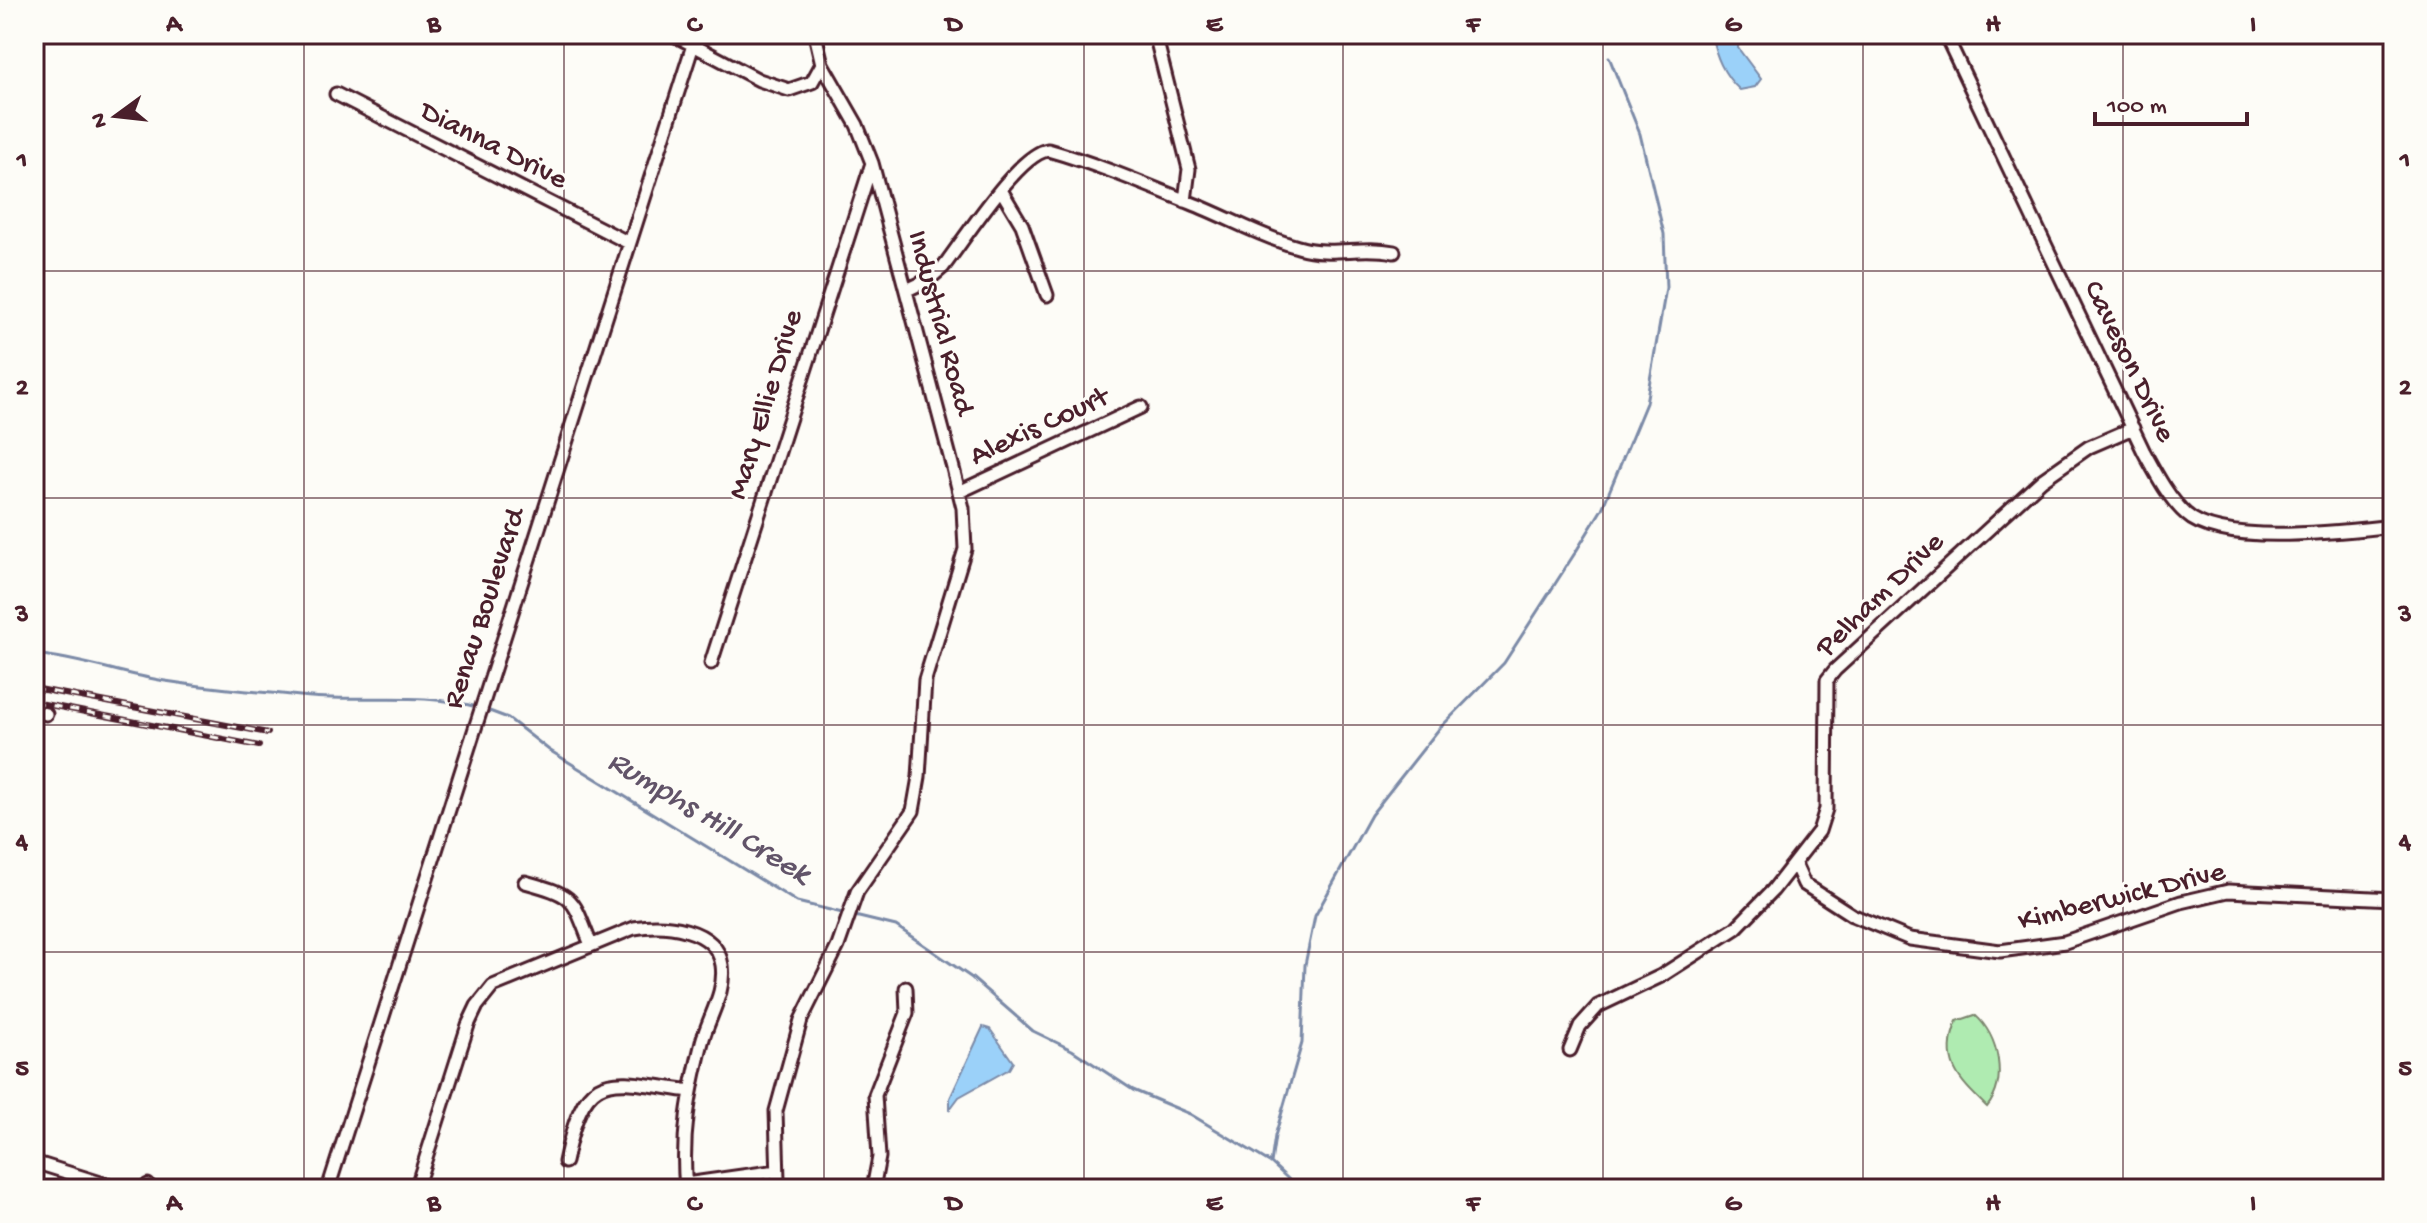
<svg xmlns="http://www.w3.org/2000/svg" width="2427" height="1223" font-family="'Gochi Hand',sans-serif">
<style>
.green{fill:#afebb1;stroke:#7c856e;stroke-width:2}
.water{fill:#9bd1f9;stroke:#7b8aa7;stroke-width:2}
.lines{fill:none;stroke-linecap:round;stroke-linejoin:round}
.stream{stroke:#7b8aa7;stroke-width:3}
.street-casing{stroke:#4a1f2b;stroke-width:17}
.street{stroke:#fdfcf7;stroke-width:11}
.rail-casing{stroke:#4a1f2b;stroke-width:6}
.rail{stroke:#fdfcf7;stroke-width:3;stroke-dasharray:9;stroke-linecap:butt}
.grid{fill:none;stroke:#4a1f2b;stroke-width:2;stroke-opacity:0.55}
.labels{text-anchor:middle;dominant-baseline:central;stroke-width:6;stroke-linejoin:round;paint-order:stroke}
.street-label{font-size:30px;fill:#4a1f2b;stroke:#fdfcf7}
.water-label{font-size:32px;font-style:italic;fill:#625469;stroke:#fdfcf7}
.neatline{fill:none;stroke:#4a1f2b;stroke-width:3}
.grid-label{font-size:26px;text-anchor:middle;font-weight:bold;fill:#4a1f2b}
</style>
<rect width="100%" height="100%" fill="#fdfcf7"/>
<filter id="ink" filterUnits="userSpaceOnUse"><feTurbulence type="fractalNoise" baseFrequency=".0125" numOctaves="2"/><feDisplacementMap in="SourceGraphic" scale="16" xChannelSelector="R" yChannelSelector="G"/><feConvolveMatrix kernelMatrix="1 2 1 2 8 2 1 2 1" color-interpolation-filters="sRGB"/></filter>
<g filter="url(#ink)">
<path class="green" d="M1975,1015C1999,1036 2008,1081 1987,1107C1958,1079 1940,1062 1957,1021Z"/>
<path class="water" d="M1711,34H1739L1738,48L1761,79L1755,87L1740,90C1723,75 1716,56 1711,34Z
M983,1027L990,1029L1013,1062L1009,1069L959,1097L950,1109V1098Z"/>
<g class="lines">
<path class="stream" d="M34,654C75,658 114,671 154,679C202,688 252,691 300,696C360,703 419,691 477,707
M484,709L508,718L549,750L797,902L896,926L972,978L1033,1031L1072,1050L1133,1090L1190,1114L1271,1163L1299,1189
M1271,1163L1275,1136L1302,1043L1305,965L1315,916L1371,815L1439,729L1504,663L1575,553L1602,509L1646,403L1666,288L1664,234L1640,134L1609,57"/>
<g class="street-casing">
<path id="street" d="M672,34L759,80L789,90L812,82L822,64L815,34
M1155,34L1189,169L1185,201
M1945,34L2144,452C2155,472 2169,499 2186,514C2221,547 2346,531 2393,526
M336,94L629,243
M1001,190L1022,225L1047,295
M907,290L928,280L943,267C964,240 1018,154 1048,150C1097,164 1144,184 1191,203C1227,217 1261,237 1298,247C1331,257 1361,245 1394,252
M959,492L1141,407
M711,663L872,163
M34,711L46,714
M1795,864L1804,884L1852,915L1910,939L2000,951L2065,942L2181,902L2228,891L2393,899
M525,882C576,896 572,897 591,945
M1570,1050L1580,1026L1598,1006L1661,976L1736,928L1773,890L1819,831L1826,809L1827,680L1835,670L2042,480L2089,447L2133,428
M34,1162L120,1189
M565,1162C585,1066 605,1079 690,1091
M686,1184L777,1171
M146,1189L148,1185
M328,1189L693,45
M416,1189L468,1025L477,1006L493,986L634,928C663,923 716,927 722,965C726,992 709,1016 702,1042C689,1095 681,1135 686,1189
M775,1189L778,1180L776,1111L801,1020L838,946L857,892L913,811L919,777L925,680L965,549L963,508L953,468L872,163L857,125L822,64
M873,1189L879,1157L875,1095L907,1013L906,988"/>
</g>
<use href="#street" class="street"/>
<g class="rail-casing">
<path id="rail" d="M34,688L268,733
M34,702L259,746"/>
</g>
<use href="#rail" class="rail"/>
</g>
</g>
<path class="grid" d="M304,34V1189M564,34V1189M824,34V1189M1084,34V1189M1343,34V1189M1603,34V1189M1863,34V1189M2123,34V1189M34,271H2393M34,498H2393M34,725H2393M34,952H2393"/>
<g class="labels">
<g class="street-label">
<text transform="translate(493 147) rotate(27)">Dianna Drive</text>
<text transform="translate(939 323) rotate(75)">Industrial Road</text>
<text transform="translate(2128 362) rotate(64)">Caveson Drive</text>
<text transform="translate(767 405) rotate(-73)">Mary Ellie Drive</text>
<text transform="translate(1040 428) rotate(-25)">Alexis Court</text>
<text transform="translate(1881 596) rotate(-44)">Pelham Drive</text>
<text transform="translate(486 609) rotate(-72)">Renau Boulevard</text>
<text transform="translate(2122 898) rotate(-14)">Kimberwick Drive</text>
</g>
<g class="water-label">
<text transform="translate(708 819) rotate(31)">Rumphs Hill Creek</text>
</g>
</g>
<rect width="2427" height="1223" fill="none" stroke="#fdfcf7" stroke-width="88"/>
<g transform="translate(116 116) rotate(255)" stroke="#fdfcf7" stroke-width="6" paint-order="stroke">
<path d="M0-6L14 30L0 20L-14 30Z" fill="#4a1f2b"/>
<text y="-12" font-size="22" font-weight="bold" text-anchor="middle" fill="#4a1f2b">N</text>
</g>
<path d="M2095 112v12h152v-12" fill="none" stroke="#4a1f2b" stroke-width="4"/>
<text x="2107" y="112" font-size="24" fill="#4a1f2b" stroke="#fdfcf7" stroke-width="6" paint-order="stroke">100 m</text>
<rect x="44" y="44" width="2339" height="1135" class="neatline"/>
<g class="grid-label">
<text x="174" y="31">A</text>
<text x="434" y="31">B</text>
<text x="694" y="31">C</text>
<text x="954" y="31">D</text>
<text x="1214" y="31">E</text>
<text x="1473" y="31">F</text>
<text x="1733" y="31">G</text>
<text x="1993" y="31">H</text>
<text x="2253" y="31">I</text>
<text x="22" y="167">1</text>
<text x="2405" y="167">1</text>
<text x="22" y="394">2</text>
<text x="2405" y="394">2</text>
<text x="22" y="621">3</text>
<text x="2405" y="621">3</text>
<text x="22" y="848">4</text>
<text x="2405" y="848">4</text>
<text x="22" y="1075">5</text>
<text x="2405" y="1075">5</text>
<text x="174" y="1210">A</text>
<text x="434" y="1210">B</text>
<text x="694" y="1210">C</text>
<text x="954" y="1210">D</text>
<text x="1214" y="1210">E</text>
<text x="1473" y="1210">F</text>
<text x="1733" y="1210">G</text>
<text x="1993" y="1210">H</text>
<text x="2253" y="1210">I</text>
</g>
</svg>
